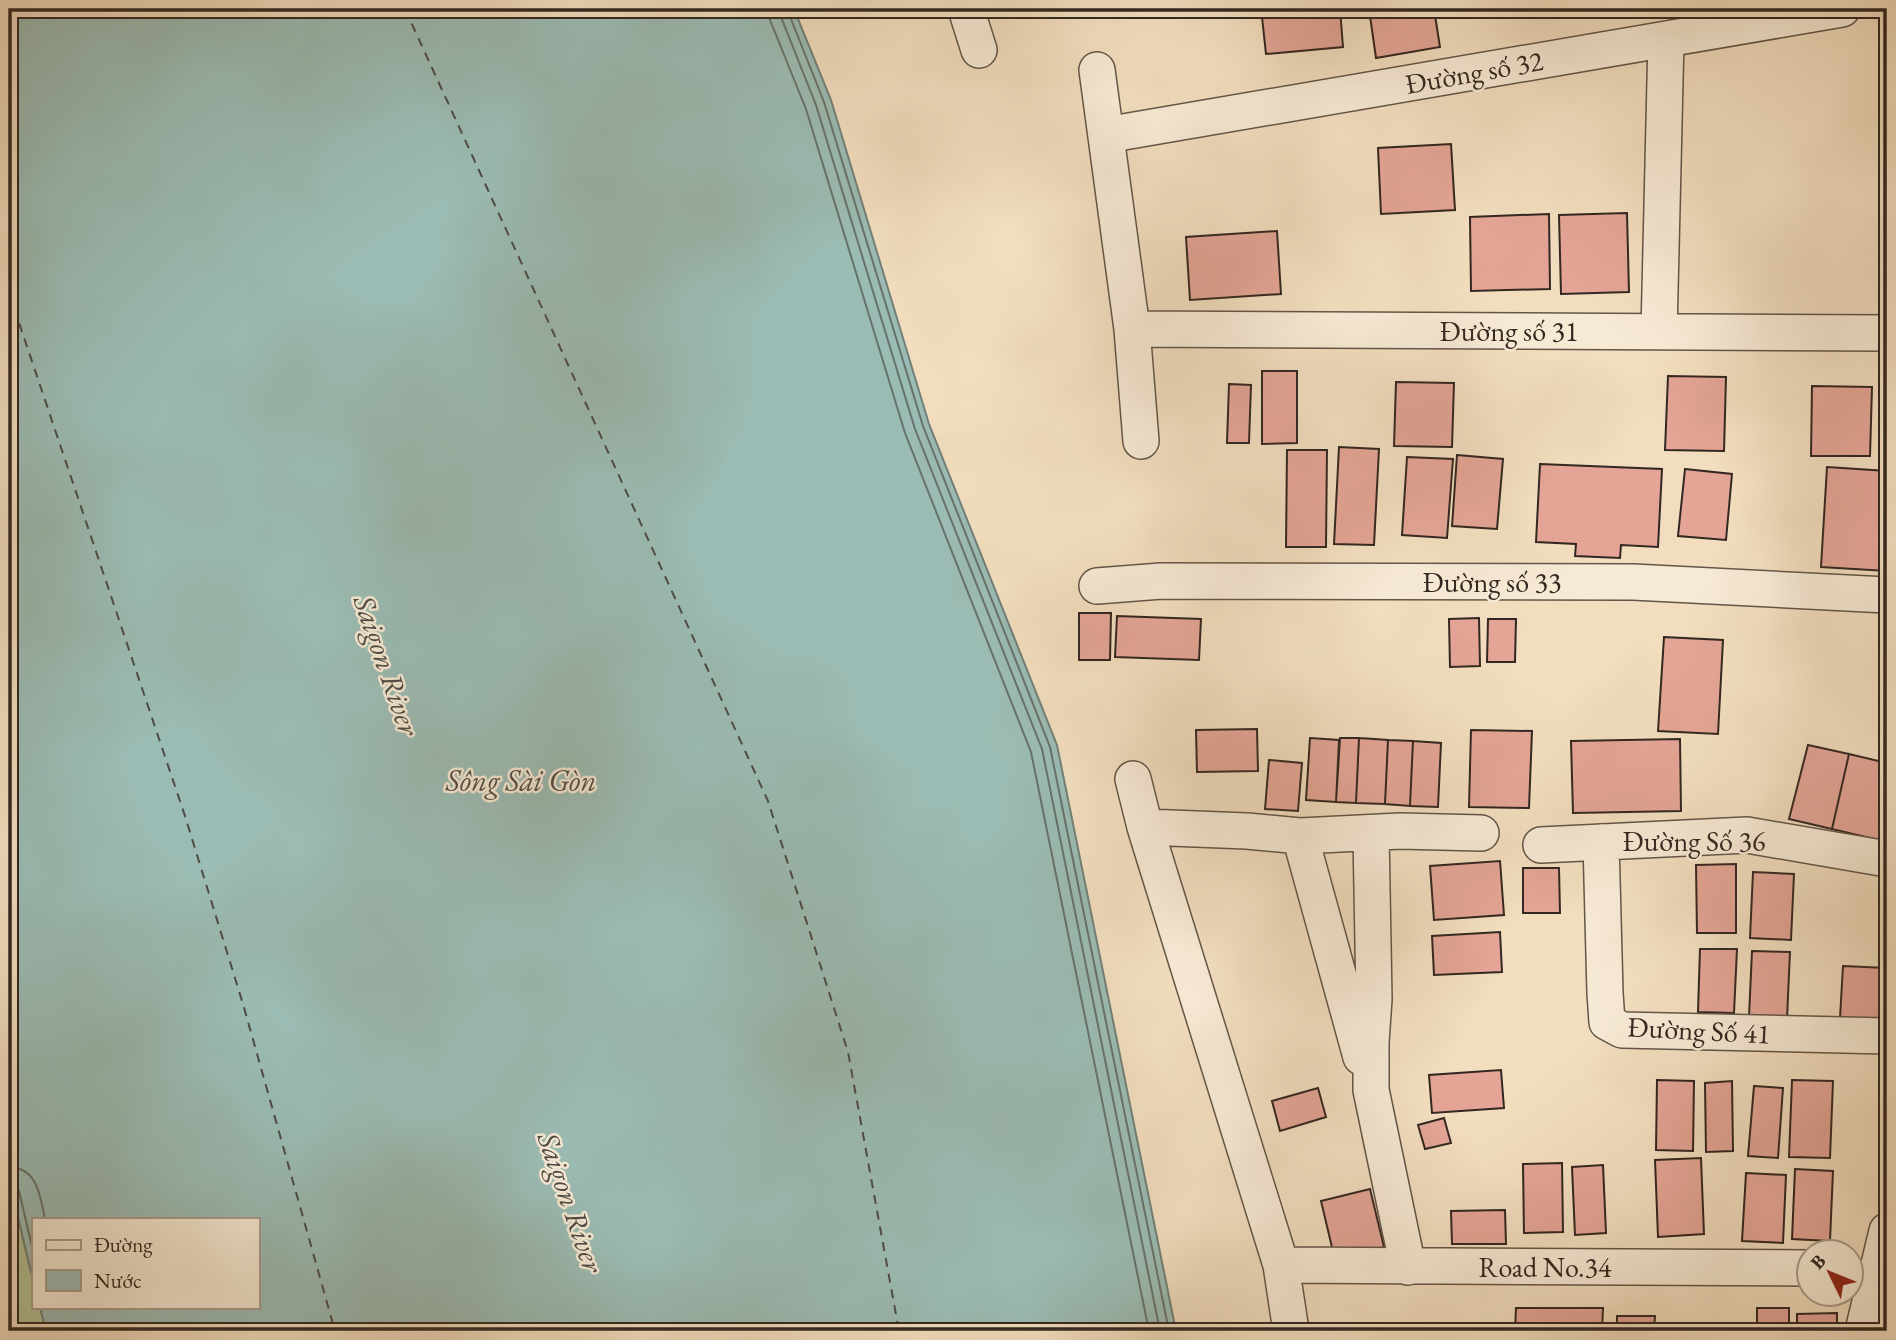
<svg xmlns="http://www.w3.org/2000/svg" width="1896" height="1340" font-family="'EB Garamond',serif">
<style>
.green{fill:#b4c297;stroke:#74745c;stroke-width:2}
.water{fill:#9bbcb4;stroke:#718079;stroke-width:2}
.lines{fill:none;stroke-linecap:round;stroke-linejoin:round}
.shore{stroke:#67726a;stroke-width:2}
.ferry{stroke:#4d4c46;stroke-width:2;stroke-dasharray:9 7;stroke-linecap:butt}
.building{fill:#e4a596;stroke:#332721;stroke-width:2}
.street-casing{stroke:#635548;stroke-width:38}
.path{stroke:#332721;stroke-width:4.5;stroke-dasharray:2 3.5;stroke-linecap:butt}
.street{stroke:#f7ead5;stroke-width:35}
.labels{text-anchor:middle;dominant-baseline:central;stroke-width:5;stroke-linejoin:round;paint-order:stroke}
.street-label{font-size:28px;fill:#332721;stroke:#f7ead5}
.water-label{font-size:30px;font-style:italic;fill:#4d4c46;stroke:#f7ead5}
</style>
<rect width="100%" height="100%" fill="#f2debf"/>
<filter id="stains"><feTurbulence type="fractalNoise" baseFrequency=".00286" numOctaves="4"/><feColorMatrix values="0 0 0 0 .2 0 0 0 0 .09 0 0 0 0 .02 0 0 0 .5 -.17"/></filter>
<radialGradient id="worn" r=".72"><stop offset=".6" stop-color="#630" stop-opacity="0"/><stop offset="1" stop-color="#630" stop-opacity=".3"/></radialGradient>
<path class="green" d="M9,1180L33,1280V1307H40L46,1331H9Z"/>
<path class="water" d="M9,9H794L831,100L929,424L1057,745L1176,1331H46L40,1307H257V1219H33V1280L9,1180Z"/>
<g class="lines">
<path class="shore" d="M769,9L770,20L806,109L905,433L1031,752L1149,1331
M779,9L781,17L816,105L915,429L1042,749L1160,1331
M788,9L789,14L824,102L923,426L1050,747L1169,1331
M9,1167C38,1168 40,1196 45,1219
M9,1186L15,1187L19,1191L33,1251"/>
<path class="ferry" d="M405,9L768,801L848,1052L899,1331
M9,293L185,816L243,1004L335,1331"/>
</g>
<path class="building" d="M1340,9L1343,47L1266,54L1262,17Z
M1369,9H1434L1440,47L1376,58Z
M1451,144L1455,210L1381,214L1378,148Z
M1627,213L1629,292L1561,294L1559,215Z
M1549,214L1550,289L1471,291L1470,217Z
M1277,231L1281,294L1190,300L1186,237Z
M1262,371H1297V443L1262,444Z
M1668,376L1726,377L1724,451L1665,450Z
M1396,382L1454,383L1452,447L1394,446Z
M1882,382H1887V456H1883Z
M1229,384L1251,385L1249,443H1227Z
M1812,386L1872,387L1870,456H1811Z
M1339,447L1379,449L1374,545L1334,544Z
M1287,450H1327L1326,547H1286Z
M1457,455L1503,459L1497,529L1452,526Z
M1407,457L1453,459L1447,538L1402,535Z
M1540,464L1662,469L1658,547L1621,545L1620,558L1575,556L1576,544L1536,542Z
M1827,467L1887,471V571L1821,567Z
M1685,469L1732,474L1726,540L1678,536Z
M1079,613H1111L1110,660H1079Z
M1117,616L1201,619L1199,660L1115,657Z
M1479,618L1480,666L1450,667L1449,619Z
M1488,619H1516L1515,662H1487Z
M1664,637L1723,640L1718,734L1658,731Z
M1257,729L1258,771L1197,772L1196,730Z
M1471,730L1532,731L1529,808L1469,807Z
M1310,738L1339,740L1336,802L1306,800Z
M1340,738H1359L1356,803L1336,802Z
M1359,738L1388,740L1385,804L1356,803Z
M1680,739L1681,811L1573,813L1571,741Z
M1388,740L1413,741L1410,806L1385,804Z
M1413,741L1441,743L1438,807L1410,806Z
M1808,745L1849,754L1832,829L1789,819Z
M1849,754L1887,763V842L1832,829Z
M1269,760L1302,763L1298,811L1265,809Z
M1500,861L1504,915L1434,920L1430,866Z
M1736,864V933H1697L1696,865Z
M1523,868H1559L1560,913H1523Z
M1753,872L1794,874L1791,940L1750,938Z
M1500,932L1502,972L1434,975L1432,936Z
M1700,949H1737L1734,1013L1698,1012Z
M1752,951L1790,952L1787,1019L1749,1017Z
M1843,966L1887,968L1885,1020L1840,1018Z
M1501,1070L1504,1108L1432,1113L1429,1075Z
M1657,1080L1694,1081L1693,1151L1656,1150Z
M1792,1080L1833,1081L1830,1158L1789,1157Z
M1732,1081L1733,1151L1706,1152L1705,1083Z
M1754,1086L1783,1088L1778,1158L1748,1156Z
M1318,1088L1326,1117L1280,1131L1272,1101Z
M1444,1118L1451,1143L1425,1149L1418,1125Z
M1701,1158L1704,1234L1658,1237L1655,1160Z
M1562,1163L1563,1232L1524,1233L1523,1164Z
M1603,1165L1606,1233L1575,1235L1572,1167Z
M1795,1169L1833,1171L1830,1241L1792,1239Z
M1746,1173L1786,1175L1783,1243L1742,1241Z
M1370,1189L1384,1247L1335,1260L1321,1201Z
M1505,1210L1506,1244H1452L1451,1211Z
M1516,1308H1603L1602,1331H1515Z
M1757,1308H1789V1331H1757Z
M1837,1313V1331H1797V1314Z
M1617,1316H1655L1654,1331H1617Z"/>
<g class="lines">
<g class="street-casing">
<path id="street" d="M966,9L979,50
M1097,70L1132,329L1141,441
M1106,135L1842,9
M1132,329L1887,333
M1659,332L1666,39
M1097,586L1161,581L1633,582L1887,595
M1133,779L1145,827L1281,1265L1291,1331
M1145,827L1247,831L1300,836L1361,1057
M1371,834L1374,999L1371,1042V1090L1408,1267
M1300,836L1400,831L1481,833
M1601,842L1605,993L1607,1022L1622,1030L1887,1036
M1541,845L1747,835L1887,859
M1281,1265L1808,1268
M1863,1331L1887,1231"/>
</g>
<path class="path" d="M9,1323L19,1327L22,1331"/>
<use href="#street" class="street"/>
</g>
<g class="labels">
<g class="street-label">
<text transform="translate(1474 72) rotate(-10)">Đường số 32</text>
<text x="1509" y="331">Đường số 31</text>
<text x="1492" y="582">Đường số 33</text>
<text x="1694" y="841">Đường Số 36</text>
<text transform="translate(1699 1030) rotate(3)">Đường Số 41</text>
<text x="1545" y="1267">Road No.34</text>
</g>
<g class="water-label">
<text transform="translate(387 665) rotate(71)">Saigon River</text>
<text x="521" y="780">Sông Sài Gòn</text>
<text transform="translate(571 1202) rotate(71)">Saigon River</text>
</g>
</g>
<rect width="1896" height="1340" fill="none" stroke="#f2debf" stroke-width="35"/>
<rect x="10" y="10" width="1875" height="1319" fill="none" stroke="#332721" stroke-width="3.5"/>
<rect x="18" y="18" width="1861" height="1305" fill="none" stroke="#332721" stroke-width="2"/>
<rect x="32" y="1218" width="228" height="91" fill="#f7ead5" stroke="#a99c8d" stroke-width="2"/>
<rect x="46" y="1240" width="35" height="10" fill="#f7ead5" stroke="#a99c8d" stroke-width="2"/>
<text x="94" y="1252" font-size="21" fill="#332721">Đường</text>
<rect x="46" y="1270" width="35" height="21" fill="#9bbcb4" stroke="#a99c8d" stroke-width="2"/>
<text x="94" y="1288" font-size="21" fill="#332721">Nước</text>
<g transform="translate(1830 1273) rotate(313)"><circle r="33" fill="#f7ead5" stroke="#a99c8d" stroke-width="2"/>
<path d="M0-5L12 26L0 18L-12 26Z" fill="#8f2418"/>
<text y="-10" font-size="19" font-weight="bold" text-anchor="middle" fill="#332721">B</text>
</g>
<rect width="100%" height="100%" filter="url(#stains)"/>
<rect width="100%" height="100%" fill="url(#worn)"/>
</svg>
